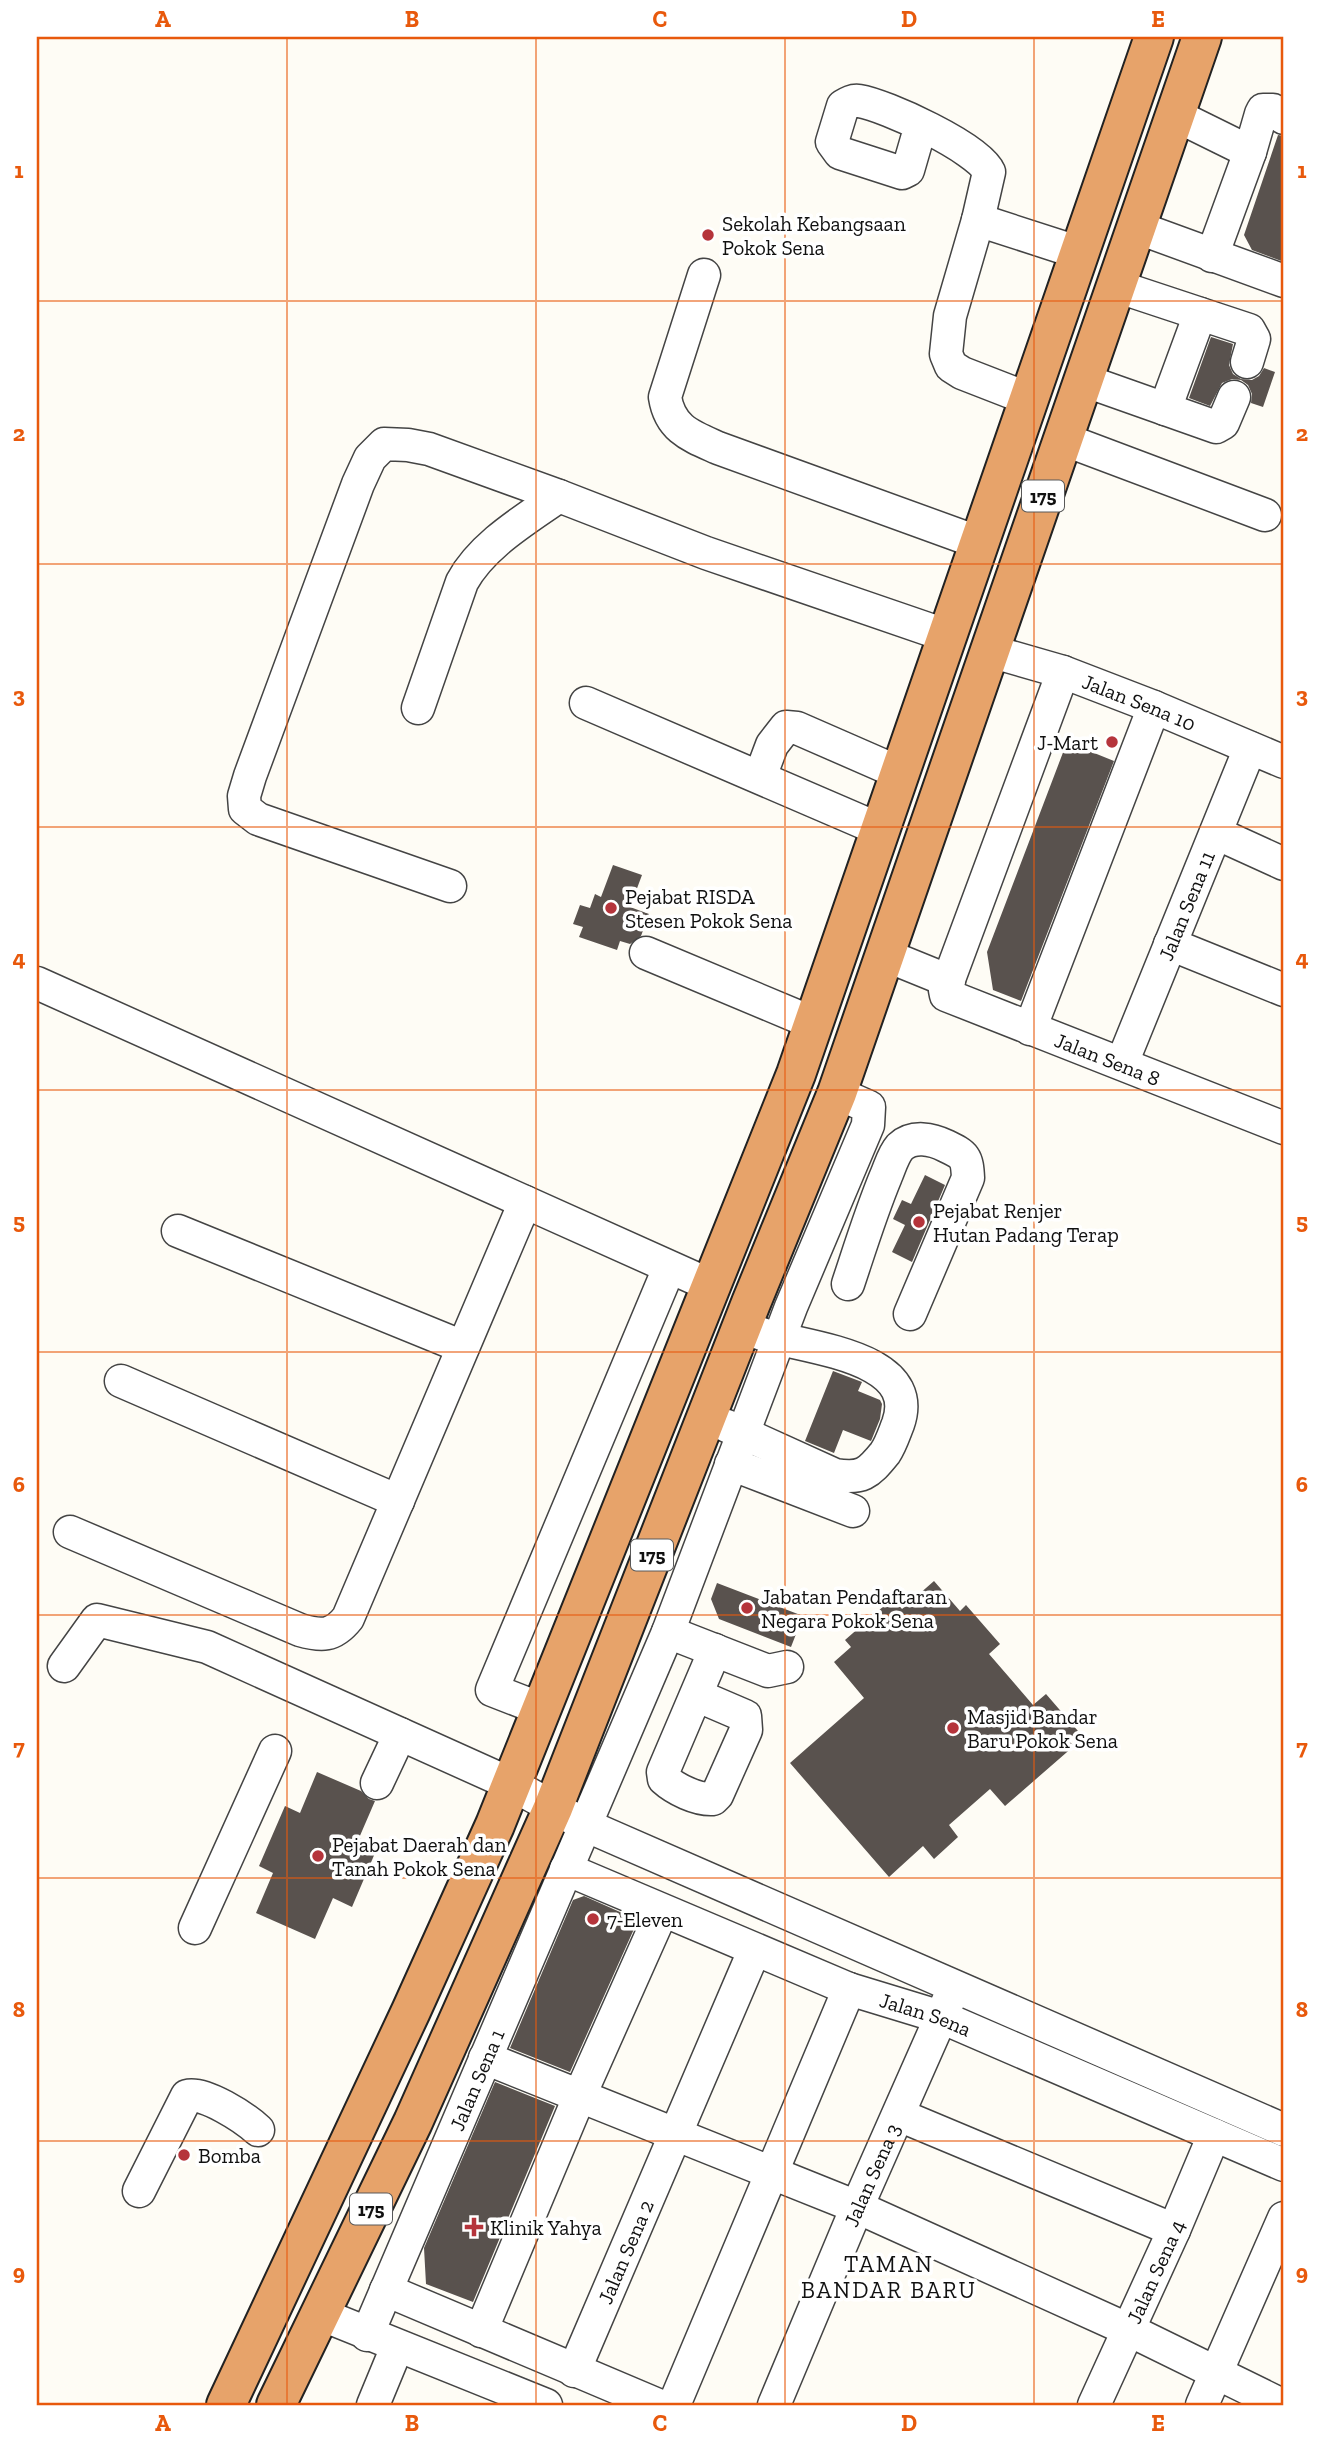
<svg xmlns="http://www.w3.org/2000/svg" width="1321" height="2442" font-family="'Zilla Slab',serif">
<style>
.building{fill:#59524e}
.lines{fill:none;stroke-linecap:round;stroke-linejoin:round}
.minor-casing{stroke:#444;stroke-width:35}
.highway-casing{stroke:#222;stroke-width:42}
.minor{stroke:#fff;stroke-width:32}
.highway{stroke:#e7a36a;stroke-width:38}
.grid{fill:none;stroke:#e8590c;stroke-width:2;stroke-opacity:0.55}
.poi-dot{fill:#b5343b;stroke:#fff;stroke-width:2.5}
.labels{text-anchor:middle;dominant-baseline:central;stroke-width:7;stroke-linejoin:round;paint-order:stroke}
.shield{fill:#fff;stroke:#585858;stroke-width:2}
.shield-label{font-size:19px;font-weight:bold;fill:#111}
.poi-label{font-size:21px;fill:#111;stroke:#fff;text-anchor:start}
.street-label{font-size:21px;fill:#111;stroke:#fff}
.neighbourhood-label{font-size:23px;letter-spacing:2px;fill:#111;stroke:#fff}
.neatline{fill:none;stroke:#e8590c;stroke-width:2.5}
.grid-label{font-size:23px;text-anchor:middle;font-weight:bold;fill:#e8590c}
</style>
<rect width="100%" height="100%" fill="#fefcf5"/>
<path class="building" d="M1278,135L1284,136V262L1252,250L1244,235Z
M1211,337L1233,344L1229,365L1233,374L1241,379L1252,380L1259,376L1264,368L1275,372L1263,407L1251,403L1252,394L1248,385L1241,380L1232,379L1222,383L1210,406L1189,398Z
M1067,742L1114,761L1021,1001L993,990L987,952Z
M613,865L642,875L630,907L649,914L641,936L630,944L620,941L617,950L579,937L583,927L573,924L580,905L590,908L595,894L601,897Z
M925,1175L945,1185L912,1262L892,1252L905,1225L893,1219L902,1200L911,1204Z
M833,1371L862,1382L858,1391L880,1400L882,1404L880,1419L871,1441L843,1430L834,1453L805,1441Z
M934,1581L960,1611L966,1605L1000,1644L989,1654L1033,1705L1046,1694L1078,1731L1068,1740L1074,1746L1005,1806L990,1789L949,1825L958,1837L934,1859L923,1846L889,1877L790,1763L864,1698L834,1662L851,1647L845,1640L893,1598L902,1609Z
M717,1583L803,1616L791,1647L719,1619L711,1599Z
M317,1772L361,1791L369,1799L375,1801L359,1838L378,1846L352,1907L333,1898L315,1939L256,1913L273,1873L259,1866L285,1806L300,1813Z
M584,1896L638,1920L570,2072L510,2048L573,1900Z
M495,2082L555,2106L473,2302L426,2284L424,2248Z"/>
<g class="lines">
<g class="minor-casing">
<g id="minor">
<path d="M1175,115L1250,152"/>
<path d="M921,125L908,170L902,173L840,153L832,142L843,106C848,103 853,100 859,101C885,105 979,148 989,172L978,220L950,316L946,354L951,366L962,373L1029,399"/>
<path d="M978,220L1080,253"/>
<path d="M1136,227L1284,281"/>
<path d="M1212,256L1250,152L1261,114L1263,110H1273L1284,118"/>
<path d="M704,275L665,397C670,429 691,436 718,448L980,543"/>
<path d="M1116,286L1249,330L1254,339L1247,362"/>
<path d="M1083,380L1216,427L1223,423L1234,397"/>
<path d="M1165,409L1200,314"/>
<path d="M1063,439L1265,515"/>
<path id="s1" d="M990,651L1063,672L1154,707L1284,762"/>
<path id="s2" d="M1063,672L945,990L946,995L1284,1128"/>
<path d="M586,703L881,830"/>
<path d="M418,708L462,582C482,545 525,520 559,496"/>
<path d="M760,777L772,745L786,727L797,728L900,773"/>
<path d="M1216,833L1284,864"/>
<path d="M450,886L258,819L245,809L244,796L250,776L358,484L370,458L384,444L408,445L429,449L559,496L706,553L948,636"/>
<path d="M1170,944L1284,990"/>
<path d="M646,953L813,1023"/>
<path d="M885,955L949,981"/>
<path d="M37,983L710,1285"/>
<path d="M1030,1029L1154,707"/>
<path id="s3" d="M1122,1063L1250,748"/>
<path d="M178,1231L463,1347"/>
<path d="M848,1284C860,1248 871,1212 886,1176C890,1167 893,1155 900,1147C913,1135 932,1139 946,1146C965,1155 967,1157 968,1178L910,1314"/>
<path d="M121,1381L398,1501"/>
<path d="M727,1426L835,1475C862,1479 868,1474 885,1453C891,1444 894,1434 898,1424C923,1354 800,1348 759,1333"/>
<path d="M731,1464L853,1511"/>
<path d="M70,1532L300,1630C321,1636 333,1637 348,1618L525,1202"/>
<path d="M668,1632L768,1671L787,1667"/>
<path d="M64,1666L97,1620L207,1647L511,1784L585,1825L1284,2130"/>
<path d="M696,1695L745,1716L746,1730L717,1795L713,1799C697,1800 675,1789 664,1779L663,1772L715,1650"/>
<path d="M541,1709L492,1690L669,1268"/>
<path d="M377,1783L400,1734"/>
<path id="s4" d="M566,1869L849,1989L941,2017L1284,2165"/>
<path d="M195,1928L275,1751"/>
<path d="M485,2058L857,2207L1129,2330L1282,2405"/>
<path d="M899,2115L1174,2230"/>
<path d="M139,2191L187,2096C204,2091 245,2118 258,2130"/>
<path d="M386,2290L658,2405"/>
<path d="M320,2314L546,2405"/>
<path d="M481,2331L580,2095L662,1911"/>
<path id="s5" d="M367,2335L668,1632L791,1307L868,1125L869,1107L837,1093"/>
<path id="s6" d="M574,2371L754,1951"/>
<path d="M373,2405L397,2347"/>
<path d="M674,2405L849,1989"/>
<path id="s7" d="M774,2405L857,2207L949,1999"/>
<path id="s8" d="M1094,2405L1174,2230L1214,2135"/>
<path d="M1202,2405L1284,2218"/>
</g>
</g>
<g class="highway-casing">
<path id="highway" d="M226,2405L411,2011L495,1825L796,1074L1154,37
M276,2405L413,2122L553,1808L751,1303L837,1093L1202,37"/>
</g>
<use href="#minor" class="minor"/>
<use href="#highway" class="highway"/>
</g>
<path class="grid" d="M287,37V2405M536,37V2405M785,37V2405M1034,37V2405M37,301H1284M37,564H1284M37,827H1284M37,1090H1284M37,1352H1284M37,1615H1284M37,1878H1284M37,2141H1284"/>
<g class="poi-dot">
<circle cx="708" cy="235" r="7"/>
<circle cx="1112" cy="742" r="7"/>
<circle cx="611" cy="908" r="7"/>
<circle cx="919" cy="1222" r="7"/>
<circle cx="747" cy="1608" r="7"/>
<circle cx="953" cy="1728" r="7"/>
<circle cx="318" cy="1856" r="7"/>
<circle cx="593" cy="1919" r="7"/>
<circle cx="184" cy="2155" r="7"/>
<path d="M470.5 2216.5h7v7h7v7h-7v7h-7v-7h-7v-7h7z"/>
</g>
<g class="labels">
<g class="shield">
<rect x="1022" y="480.5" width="42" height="31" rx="5"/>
<rect x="631" y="1539.5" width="42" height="31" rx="5"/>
<rect x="350" y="2193.5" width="42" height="31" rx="5"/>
</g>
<g class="shield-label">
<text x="1043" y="496">175</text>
<text x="652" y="1555">175</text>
<text x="371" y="2209">175</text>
</g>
<g class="poi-label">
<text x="722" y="223">Sekolah Kebangsaan<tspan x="722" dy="24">Pokok Sena</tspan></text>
<text x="1098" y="742" text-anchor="end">J-Mart</text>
<text x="625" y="896">Pejabat RISDA<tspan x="625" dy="24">Stesen Pokok Sena</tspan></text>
<text x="933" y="1210">Pejabat Renjer<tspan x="933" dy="24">Hutan Padang Terap</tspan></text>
<text x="761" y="1596">Jabatan Pendaftaran<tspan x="761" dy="24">Negara Pokok Sena</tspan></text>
<text x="967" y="1716">Masjid Bandar<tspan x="967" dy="24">Baru Pokok Sena</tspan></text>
<text x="332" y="1844">Pejabat Daerah dan<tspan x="332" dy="24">Tanah Pokok Sena</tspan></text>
<text x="607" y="1919">7-Eleven</text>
<text x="198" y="2155">Bomba</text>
<text x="490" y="2227">Klinik Yahya</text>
</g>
<g class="street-label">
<text stroke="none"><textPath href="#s1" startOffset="158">Jalan Sena 10</textPath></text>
<text stroke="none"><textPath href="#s3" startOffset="170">Jalan Sena 11</textPath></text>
<text stroke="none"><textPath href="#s2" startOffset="518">Jalan Sena 8</textPath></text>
<text stroke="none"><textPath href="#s4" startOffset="388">Jalan Sena</textPath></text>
<text stroke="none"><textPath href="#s5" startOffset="278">Jalan Sena 1</textPath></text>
<text stroke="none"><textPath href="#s7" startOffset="250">Jalan Sena 3</textPath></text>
<text stroke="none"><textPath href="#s6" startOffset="130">Jalan Sena 2</textPath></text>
<text stroke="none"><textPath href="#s8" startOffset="147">Jalan Sena 4</textPath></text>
</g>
<g class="neighbourhood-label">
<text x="889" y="2264">TAMAN<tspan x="889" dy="26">BANDAR BARU</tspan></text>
</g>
</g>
<rect width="1321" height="2442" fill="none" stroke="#ffffff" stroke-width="77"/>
<rect x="38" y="38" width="1244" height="2366" class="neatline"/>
<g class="grid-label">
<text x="163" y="27">A</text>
<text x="412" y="27">B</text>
<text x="660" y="27">C</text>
<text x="909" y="27">D</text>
<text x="1158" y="27">E</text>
<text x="19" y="178">1</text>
<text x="1302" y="178">1</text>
<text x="19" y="441">2</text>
<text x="1302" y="441">2</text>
<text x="19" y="703">3</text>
<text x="1302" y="703">3</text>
<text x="19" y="966">4</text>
<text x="1302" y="966">4</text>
<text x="19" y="1229">5</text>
<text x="1302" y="1229">5</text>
<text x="19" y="1492">6</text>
<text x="1302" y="1492">6</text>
<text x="19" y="1755">7</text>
<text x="1302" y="1755">7</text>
<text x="19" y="2017">8</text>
<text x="1302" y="2017">8</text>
<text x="19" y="2280">9</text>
<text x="1302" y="2280">9</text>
<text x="163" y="2431">A</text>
<text x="412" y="2431">B</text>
<text x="660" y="2431">C</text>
<text x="909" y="2431">D</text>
<text x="1158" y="2431">E</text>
</g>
</svg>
